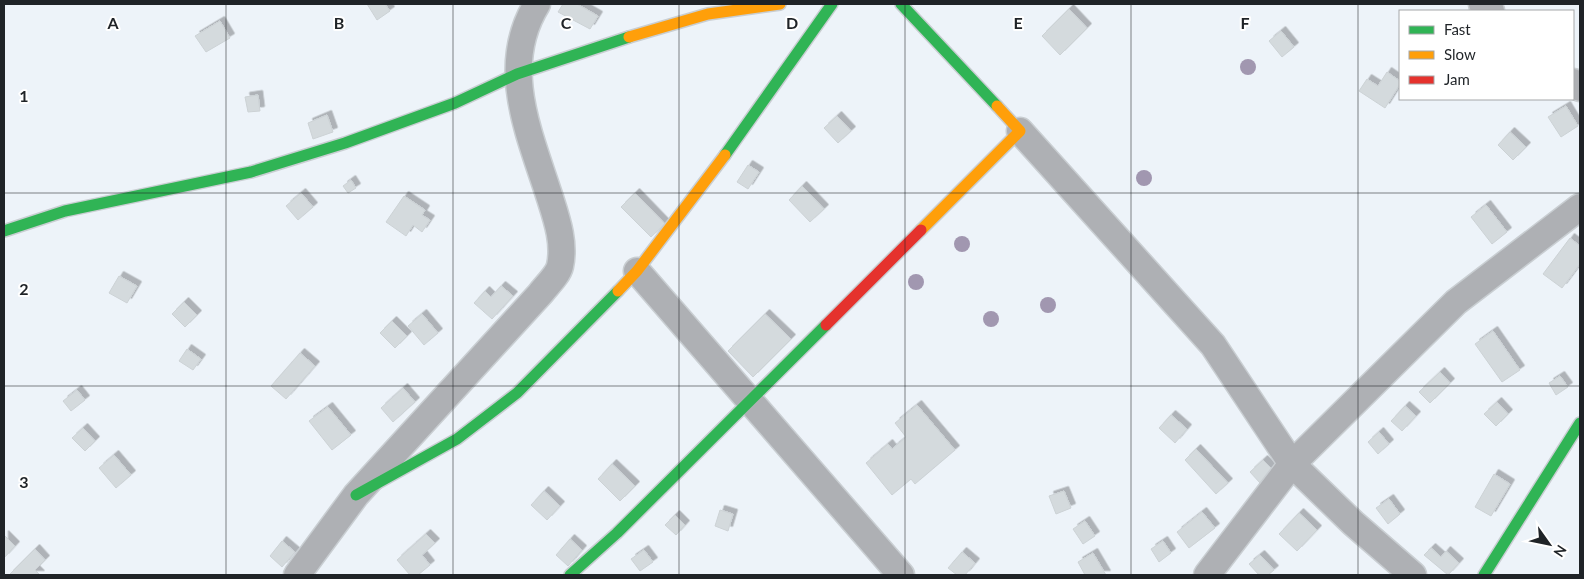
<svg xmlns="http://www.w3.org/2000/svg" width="1584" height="579" font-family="Lato,sans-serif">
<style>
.building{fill:#d4dadd;stroke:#ccd2d5;filter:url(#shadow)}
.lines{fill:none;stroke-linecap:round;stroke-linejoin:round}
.street-casing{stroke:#c9ced2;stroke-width:29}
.fast-casing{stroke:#c9ced2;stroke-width:14}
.slow-casing{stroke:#c9ced2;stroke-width:14}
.jam-casing{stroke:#c9ced2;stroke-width:14}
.street{stroke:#aeb0b4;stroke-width:26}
.fast{stroke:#30b455;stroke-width:11}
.slow{stroke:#ff9f0a;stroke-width:11}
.jam{stroke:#e5322d;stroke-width:11}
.tree{fill:#a197b0}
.grid{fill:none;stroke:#1f2327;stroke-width:1;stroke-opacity:0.55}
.grid-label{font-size:16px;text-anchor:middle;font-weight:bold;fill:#1f2327;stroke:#fff;stroke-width:4;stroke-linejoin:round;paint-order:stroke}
</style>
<defs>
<filter id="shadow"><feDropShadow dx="4.5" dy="-4.5" stdDeviation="0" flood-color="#0004"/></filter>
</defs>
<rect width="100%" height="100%" fill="#edf3f9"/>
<path class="building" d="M367,4H385L390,11L377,20Z
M563,4H577L598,16L590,29L558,12Z
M1069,9L1087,28L1060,55L1042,36Z
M220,21L230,38L206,52L195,36Z
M1281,31L1294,47L1282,57L1269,41Z
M1387,72L1400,81V84L1385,108L1359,91L1367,79L1378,86Z
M258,95L260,111L248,112L245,97Z
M1566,106L1578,126L1561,137L1548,117Z
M327,115L333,132L313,139L308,123Z
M837,116L851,131L838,143L824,128Z
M1510,132L1526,147L1513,160L1498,145Z
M748,165L759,172L748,189L737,182Z
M351,180L356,188L348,193L343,186Z
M802,186L824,209L810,222L789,200Z
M301,193L313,207L298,220L286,206Z
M635,193L665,224L651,237L621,207Z
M404,196L425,210L422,215L430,220L422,232L413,225L406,236L386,222Z
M1486,205L1507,232L1492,244L1471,217Z
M1570,238L1580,246V264L1562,288L1543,274Z
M119,276L137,286L127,303L109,293Z
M501,286L513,296L492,319L474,303L485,291L491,297Z
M184,302L197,315L185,327L172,314Z
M422,314L438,333L424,345L408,326Z
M765,314L791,339L753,377L728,351Z
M392,321L407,336L395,348L380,333Z
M1493,331L1520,370L1502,382L1475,344Z
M187,349L201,359L193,370L179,361Z
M300,353L315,366L286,399L271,386Z
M1440,372L1450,383L1430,403L1419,392Z
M1560,376L1568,387L1556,395L1549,383Z
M403,388L415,402L393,422L381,408Z
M77,390L85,400L71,411L63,401Z
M1497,402L1508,414L1496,426L1484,414Z
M917,405L955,450L915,484L911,479L892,495L866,463L888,444L892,449L906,437L895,423Z
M1405,406L1416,416L1402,431L1391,421Z
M328,407L351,435L332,450L309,421Z
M1171,415L1187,429L1175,443L1159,428Z
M83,428L95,441L85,451L72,438Z
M1379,432L1389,444L1378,454L1368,442Z
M1196,449L1228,483L1216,494L1185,460Z
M114,455L131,475L116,488L99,468Z
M1263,460L1273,470L1260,483L1250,472Z
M612,464L635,486L620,501L598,479Z
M1494,474L1510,484L1491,516L1475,507Z
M544,491L560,506L547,520L531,505Z
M1064,491L1071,508L1056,514L1049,496Z
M1389,499L1400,514L1388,524L1376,508Z
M720,510L733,514L728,531L715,526Z
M1202,512L1215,528L1189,548L1177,532Z
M1299,513L1317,530L1297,551L1279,534Z
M675,515L685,525L676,535L665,525Z
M1085,521L1095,536L1083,544L1073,529Z
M426,534L435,543L422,555L430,565L418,575H410L397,560Z
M4,535L15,546L4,558Z
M570,539L582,550L568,566L556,555Z
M282,541L295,552L282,567L270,556Z
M1163,541L1171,553L1159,562L1151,549Z
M1431,548L1441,557L1446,551L1459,563L1448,575L1424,555Z
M35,549L45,560L35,570L40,575H9Z
M644,550L653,562L640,571L631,559Z
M962,552L975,563L965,575H957L948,568Z
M1093,553L1106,575H1085L1078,562Z
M1260,555L1274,570L1268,575H1259L1249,564Z"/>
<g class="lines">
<g class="street-casing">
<path id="street" d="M1482,4L1491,11
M1573,82L1580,88
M1020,131L1213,345L1292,464L1353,523L1413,575
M637,271L901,575
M297,575L356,495L540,294C546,286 558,275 560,266C565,243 557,220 550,198C530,135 498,67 537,4
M1207,575L1292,464L1456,302L1580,207"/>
</g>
<g class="fast-casing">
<path id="fast" d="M901,4L997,106
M725,155L832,4
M4,231L65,211L251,172L345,143L455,103L517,74L629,37
M356,495L457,439L517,393L618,291
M570,575L617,533L826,325
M1484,575L1580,423"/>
</g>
<g class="slow-casing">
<path id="slow" d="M629,37L708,14L780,4
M921,230L1020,131L997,106
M618,291L637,271L725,155"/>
</g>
<g class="jam-casing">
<path id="jam" d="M826,325L921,230"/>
</g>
<use href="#street" class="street"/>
<use href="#fast" class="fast"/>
<use href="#slow" class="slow"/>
<use href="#jam" class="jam"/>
</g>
<g class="tree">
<circle cx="1248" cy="67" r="8"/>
<circle cx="1144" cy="178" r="8"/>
<circle cx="962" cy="244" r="8"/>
<circle cx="916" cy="282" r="8"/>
<circle cx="1048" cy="305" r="8"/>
<circle cx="991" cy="319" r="8"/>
</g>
<path class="grid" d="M226,4V575M453,4V575M679,4V575M905,4V575M1131,4V575M1358,4V575M4,193H1580M4,386H1580"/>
<g class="grid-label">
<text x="113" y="29">A</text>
<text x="339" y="29">B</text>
<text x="566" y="29">C</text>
<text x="792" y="29">D</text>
<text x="1018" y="29">E</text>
<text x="1245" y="29">F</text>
<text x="24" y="102">1</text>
<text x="24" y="295">2</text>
<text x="24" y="488">3</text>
</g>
<rect width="1584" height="579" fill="none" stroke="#1f2327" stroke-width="10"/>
<rect x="1399" y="10" width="175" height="90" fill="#ffffff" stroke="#a5a7a9"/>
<rect x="1409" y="26" width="25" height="8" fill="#30b455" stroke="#a5a7a9"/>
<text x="1444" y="35" font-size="15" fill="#1f2327">Fast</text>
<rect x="1409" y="51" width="25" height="8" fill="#ff9f0a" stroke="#a5a7a9"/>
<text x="1444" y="60" font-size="15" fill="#1f2327">Slow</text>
<rect x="1409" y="76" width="25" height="8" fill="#e5322d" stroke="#a5a7a9"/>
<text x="1444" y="85" font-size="15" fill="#1f2327">Jam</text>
<g transform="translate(1549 544) rotate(123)" stroke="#ffffff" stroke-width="4" paint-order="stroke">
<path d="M0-4L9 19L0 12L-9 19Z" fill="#1f2327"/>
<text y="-8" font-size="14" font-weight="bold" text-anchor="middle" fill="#1f2327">N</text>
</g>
</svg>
